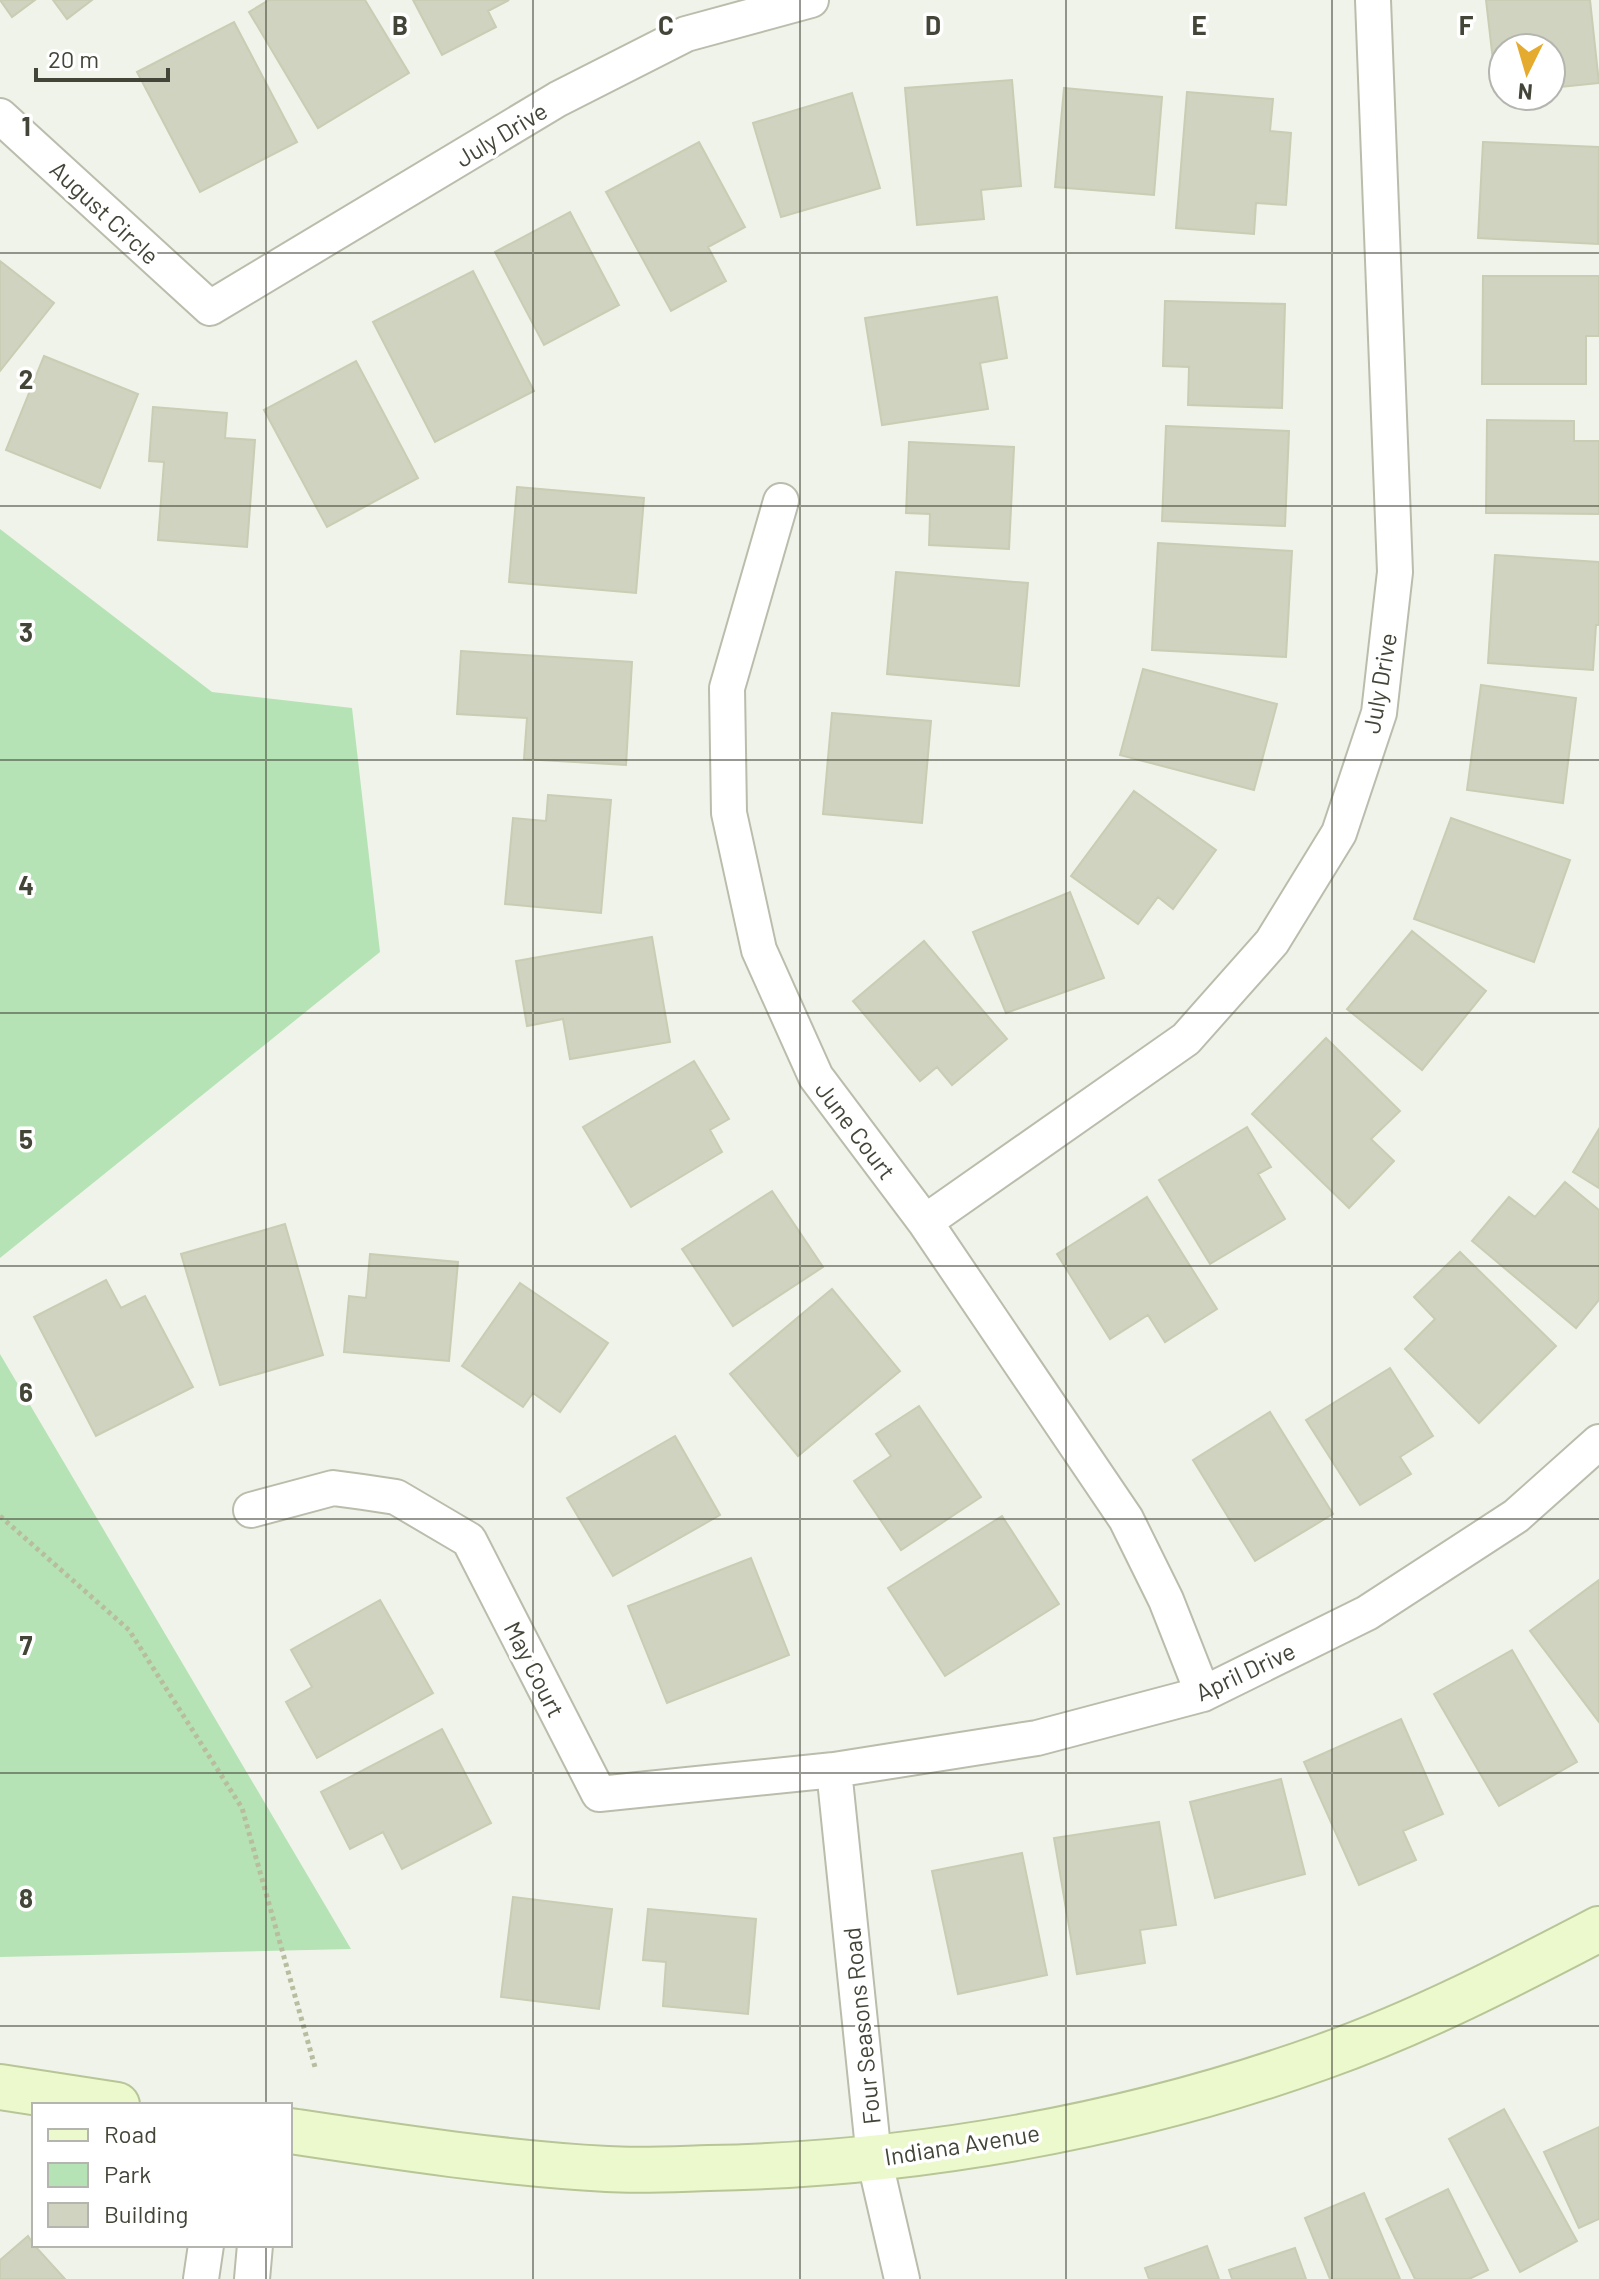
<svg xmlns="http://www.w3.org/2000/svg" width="1599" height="2279" font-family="Barlow,sans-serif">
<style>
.green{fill:#b6e3b5}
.building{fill:#d0d3bf;stroke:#c9cdb3;stroke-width:2}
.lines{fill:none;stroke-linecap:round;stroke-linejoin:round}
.street-casing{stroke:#babdac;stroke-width:38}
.secondary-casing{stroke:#b8c596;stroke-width:48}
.path{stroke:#b8bd9f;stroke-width:5;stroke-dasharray:4 4;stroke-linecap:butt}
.street{stroke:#fff;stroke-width:34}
.secondary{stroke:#ecf9cc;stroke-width:44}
.grid{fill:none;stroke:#434538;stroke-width:2;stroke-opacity:0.55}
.labels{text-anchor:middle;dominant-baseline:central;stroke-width:7;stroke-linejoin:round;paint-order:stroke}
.street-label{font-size:24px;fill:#434538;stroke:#fff}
.grid-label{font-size:26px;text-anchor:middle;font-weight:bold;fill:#434538;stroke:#fff;stroke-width:7;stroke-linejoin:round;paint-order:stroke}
</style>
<rect width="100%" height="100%" fill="#f0f3e9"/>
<path class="green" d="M0,529L212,692L352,708L380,952L0,1258Z
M0,1354L351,1949L0,1957Z"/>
<path class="building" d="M0,0H35L12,17Z
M53,0H92L67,19Z
M269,0H365L409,73L318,128L249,12Z
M413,0H509L488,11L496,27L442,55Z
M1486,0H1590L1599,83L1551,88V48H1503V94L1497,95Z
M234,22L297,142L200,192L137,72Z
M1012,80L1021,186L981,190L984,219L917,225L905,88Z
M1064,88L1162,97L1154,195L1055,187Z
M1187,92L1273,99L1270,131L1291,133L1286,205L1256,203L1254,234L1176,228Z
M852,93L880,188L781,217L753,123Z
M699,142L745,227L708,247L726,281L671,311L606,192Z
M1483,142L1599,147L1598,244L1478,238Z
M570,212L619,305L544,345L495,252Z
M0,261L54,303L0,371Z
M473,271L534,391L435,442L373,322Z
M1483,276H1599V336H1586V384H1482Z
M997,297L1007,358L980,363L988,409L882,425L865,318Z
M1165,301L1285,304L1282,408L1188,405L1189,367L1163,366Z
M44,356L138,394L100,488L6,450Z
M356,361L418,478L327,527L264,410Z
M153,407L227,413L225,438L255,440L247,547L158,540L164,462L149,461Z
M1487,420L1574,421V441H1599V514L1486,513Z
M1166,426L1289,431L1285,526L1162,521Z
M909,442L1014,447L1009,549L929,545L930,514L906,513Z
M517,487L644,498L636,593L509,582Z
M1158,543L1292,551L1286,657L1152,650Z
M1495,555L1599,562V625H1596L1593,670L1488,663Z
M896,572L1028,583L1019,686L887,674Z
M461,651L632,662L626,765L524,759L527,718L457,714Z
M1143,669L1277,704L1254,790L1120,755Z
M1481,685L1576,698L1563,803L1467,790Z
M832,713L931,721L922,823L823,814Z
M1134,791L1216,850L1173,909L1158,897L1138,924L1071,876Z
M548,795L611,800L601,913L505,904L513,818L546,821Z
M1451,818L1570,860L1534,962L1414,919Z
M1070,892L1104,978L1006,1013L973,932Z
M1412,931L1486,991L1422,1070L1347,1009Z
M652,937L670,1042L570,1059L563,1019L527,1026L516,961Z
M924,941L1007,1039L952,1085L937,1067L920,1081L853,1001Z
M1326,1038L1400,1111L1371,1139L1394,1161L1349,1208L1252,1114Z
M694,1061L729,1119L710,1130L722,1152L631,1207L583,1127Z
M1247,1127L1271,1167L1258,1174L1285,1219L1210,1264L1159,1180Z
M1599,1129V1188L1573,1172Z
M1565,1182L1599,1210V1300L1576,1328L1472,1241L1509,1197L1535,1217Z
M772,1191L823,1267L733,1326L682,1249Z
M1147,1197L1217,1309L1165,1342L1148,1315L1110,1339L1057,1254Z
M285,1224L323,1355L220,1385L181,1254Z
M1460,1252L1556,1346L1479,1423L1405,1349L1435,1319L1414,1297Z
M370,1254L458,1262L449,1361L344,1352L349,1296L366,1298Z
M106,1280L121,1308L145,1296L193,1387L96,1436L34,1317Z
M520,1283L608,1343L560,1412L533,1393L523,1407L462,1366Z
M832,1289L900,1371L798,1456L730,1374Z
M1390,1368L1433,1436L1400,1457L1411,1474L1360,1505L1306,1420Z
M919,1406L981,1497L901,1550L854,1481L891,1456L876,1434Z
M1270,1412L1333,1514L1255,1561L1193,1460Z
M675,1436L720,1515L613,1576L567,1498Z
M1002,1516L1059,1604L945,1676L888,1588Z
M751,1558L789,1655L667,1703L628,1606Z
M1599,1580V1722L1530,1631Z
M380,1600L433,1693L317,1758L286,1702L312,1687L291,1650Z
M1512,1650L1577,1762L1499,1806L1434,1694Z
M1401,1719L1443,1814L1403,1831L1416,1860L1359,1885L1304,1762Z
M442,1729L491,1823L402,1869L383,1832L350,1849L321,1792Z
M1281,1779L1305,1874L1215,1898L1190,1802Z
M1159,1822L1176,1925L1140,1930L1145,1963L1077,1974L1054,1838Z
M1022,1853L1047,1975L958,1994L932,1871Z
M513,1897L612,1909L599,2009L501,1997Z
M648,1909L756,1919L748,2014L663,2006L666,1962L643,1960Z
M1504,2109L1577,2241L1520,2272L1449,2139Z
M1599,2127V2219L1579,2228L1544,2152Z
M1448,2189L1488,2270L1469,2279H1415L1386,2219Z
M1364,2193L1400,2279H1330L1305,2218Z
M28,2236L34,2245L65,2279H0V2260Z
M1207,2246L1219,2279H1149L1145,2268Z
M1295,2248L1306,2279H1232L1229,2270Z"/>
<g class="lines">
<g class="street-casing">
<path id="street" d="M0,116L210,308L558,99L686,34L811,0
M781,501L727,688L729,813L759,950L816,1077L925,1222L1126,1519L1166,1600L1203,1694
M925,1222L1186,1039L1272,942L1339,833L1379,713L1395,572L1373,0
M251,1510L333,1488L363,1492L396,1497L469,1540L599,1794L834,1770L1037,1738L1203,1694L1367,1613L1516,1516L1599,1442
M834,1770L874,2158L902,2279
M201,2279L206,2245
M252,2279L255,2245"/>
</g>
<g class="secondary-casing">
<path id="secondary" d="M0,2087L117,2105
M290,2131C396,2147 500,2163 607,2169C641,2171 675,2169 709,2168C915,2164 1127,2127 1322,2057C1418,2023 1509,1976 1599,1929"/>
</g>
<path class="path" d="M0,1516L129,1630L242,1808L315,2067"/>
<use href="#street" class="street"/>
<use href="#secondary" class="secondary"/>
</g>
<path class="grid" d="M266,0V2105M533,0V2279M800,0V2279M1066,0V2279M1332,0V2279M0,253H1599M0,506H1599M0,760H1599M0,1013H1599M0,1266H1599M0,1519H1599M0,1773H1599M0,2026H1599M266,2245V2279"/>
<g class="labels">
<g class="street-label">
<text transform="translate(501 134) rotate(-31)">July Drive</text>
<text transform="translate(105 212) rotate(43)">August Circle</text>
<text transform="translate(1379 683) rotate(-80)">July Drive</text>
<text transform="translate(856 1130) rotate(53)">June Court</text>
<text transform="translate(535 1669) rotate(63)">May Court</text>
<text transform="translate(1245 1671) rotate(-25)">April Drive</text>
<text transform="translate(861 2026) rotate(-96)">Four Seasons Road</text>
<text transform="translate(962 2144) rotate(-9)">Indiana Avenue</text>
</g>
</g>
<g class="grid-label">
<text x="400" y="35">B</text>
<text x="666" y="35">C</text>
<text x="933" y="35">D</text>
<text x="1199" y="35">E</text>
<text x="1466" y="35">F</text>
<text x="26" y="136">1</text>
<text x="26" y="389">2</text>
<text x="26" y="642">3</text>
<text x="26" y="895">4</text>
<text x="26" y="1149">5</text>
<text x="26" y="1402">6</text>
<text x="26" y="1655">7</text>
<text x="26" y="1908">8</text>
</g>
<rect x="32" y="2103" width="260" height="144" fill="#ffffff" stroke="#b4b5af" stroke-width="2"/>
<rect x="48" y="2129" width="40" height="12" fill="#ecf9cc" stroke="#b4b5af" stroke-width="2"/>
<text x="104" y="2143" font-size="24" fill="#434538">Road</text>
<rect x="48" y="2163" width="40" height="24" fill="#b6e3b5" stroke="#b4b5af" stroke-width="2"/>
<text x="104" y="2183" font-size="24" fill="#434538">Park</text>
<rect x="48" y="2203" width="40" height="24" fill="#d0d3bf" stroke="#b4b5af" stroke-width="2"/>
<text x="104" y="2223" font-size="24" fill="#434538">Building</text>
<g transform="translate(1527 72) rotate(185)"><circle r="38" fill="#ffffff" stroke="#b4b5af" stroke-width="2"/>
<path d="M0-6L14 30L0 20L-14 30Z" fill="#e5ab2e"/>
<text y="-12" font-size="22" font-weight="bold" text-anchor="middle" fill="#434538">N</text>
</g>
<path d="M36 68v12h132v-12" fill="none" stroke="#434538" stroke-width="4"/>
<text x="48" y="68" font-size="24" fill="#434538" stroke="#ffffff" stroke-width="6" paint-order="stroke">20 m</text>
</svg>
